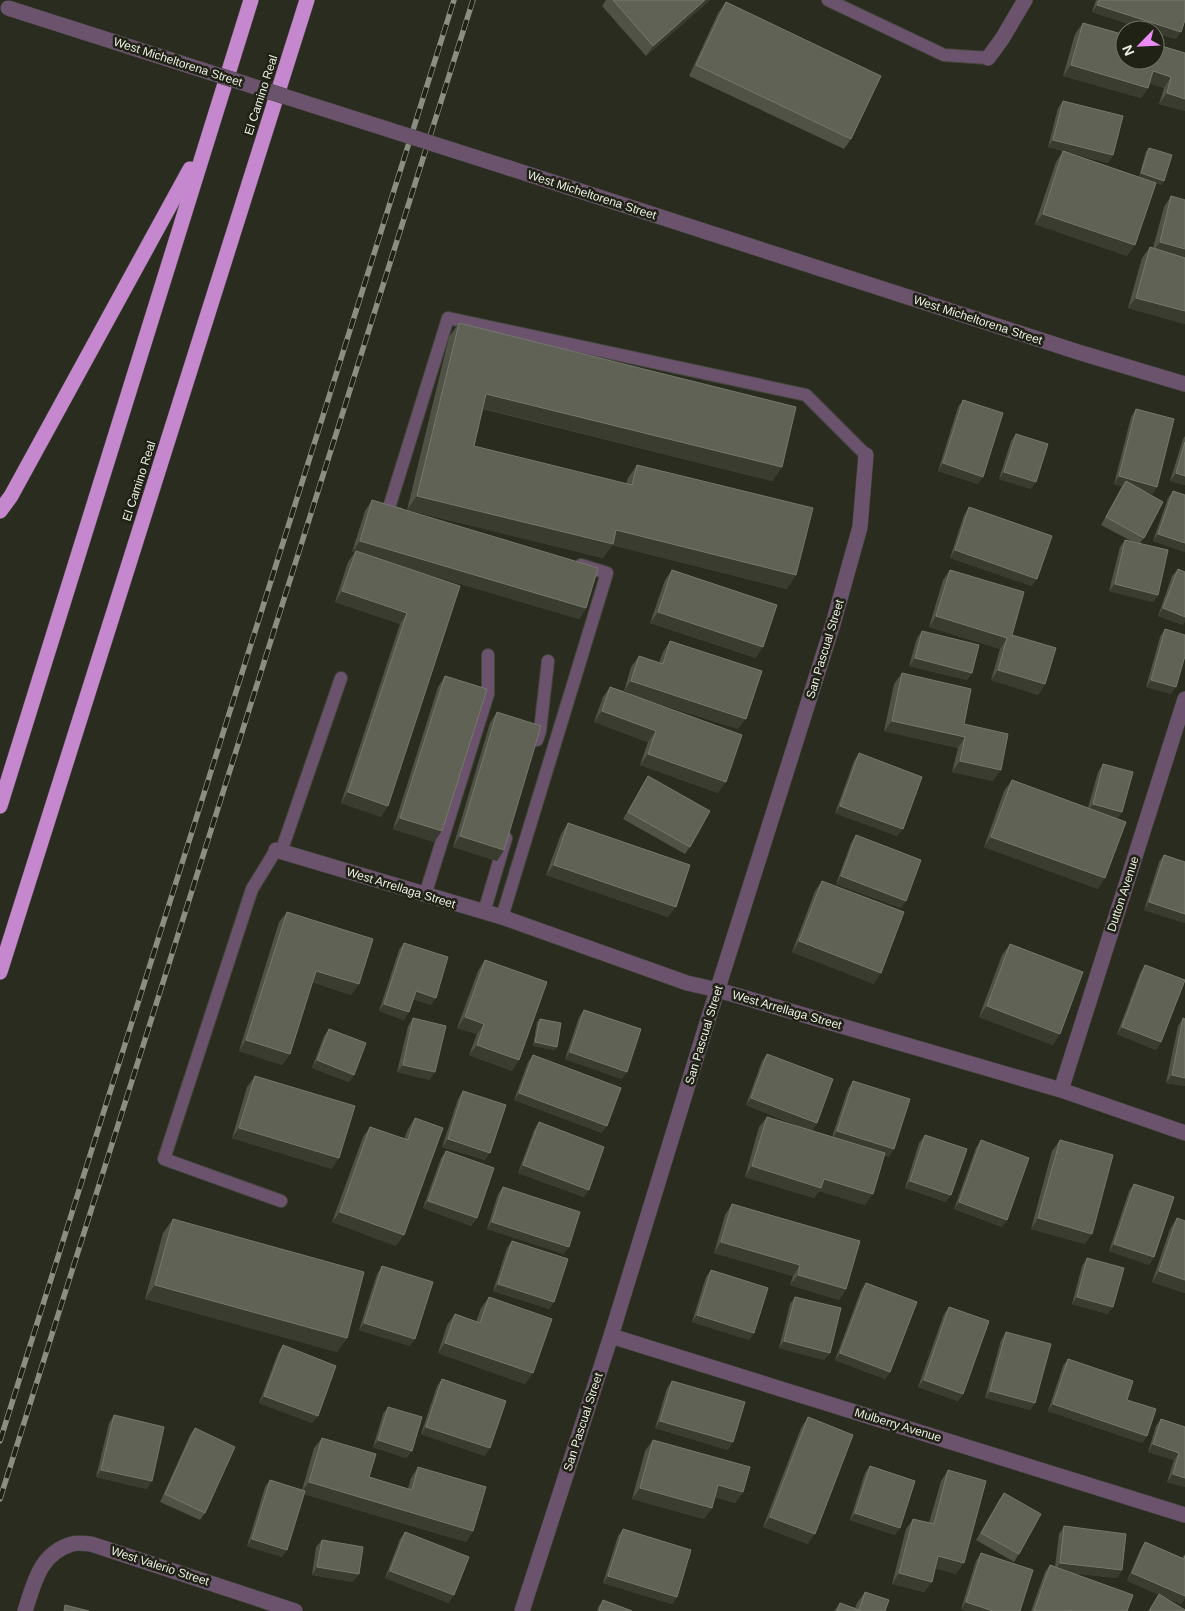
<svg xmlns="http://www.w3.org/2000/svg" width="1185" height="1611" font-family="Helvetica,sans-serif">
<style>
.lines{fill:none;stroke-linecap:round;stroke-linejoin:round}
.service-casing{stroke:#44473b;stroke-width:14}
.minor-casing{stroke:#44473b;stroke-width:16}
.tertiary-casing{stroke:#44473b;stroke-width:16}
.motorway-casing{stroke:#44473b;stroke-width:16}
.service{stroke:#6b536e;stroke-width:12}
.minor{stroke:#6b536e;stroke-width:15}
.tertiary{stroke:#6b536e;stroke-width:15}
.motorway{stroke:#c587cd;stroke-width:15}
.rail-casing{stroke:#8b8e83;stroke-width:5.5}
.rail{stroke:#1f2215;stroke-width:4;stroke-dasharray:11;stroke-linecap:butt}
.tertiary-bridge-casing{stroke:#44473b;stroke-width:16;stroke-linecap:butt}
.tertiary-bridge{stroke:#6b536e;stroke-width:15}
.wall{fill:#4f5244}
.shaded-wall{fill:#393c2e}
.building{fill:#606255;stroke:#75786c}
.labels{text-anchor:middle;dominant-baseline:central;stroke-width:5;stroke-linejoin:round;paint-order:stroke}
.street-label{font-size:12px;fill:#ebede4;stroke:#1f2215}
</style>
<rect width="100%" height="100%" fill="#292c1f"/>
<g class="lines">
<g class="service-casing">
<path id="service" d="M828,0L944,55L988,58
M399,514L388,511L448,318L806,395L866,455
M537,740L540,731L548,661
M276,850L252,889L164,1159L281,1201
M281,852L341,678
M425,895L488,694V655
M484,912L506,838
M502,917L607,573L581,565"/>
</g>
<g class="minor-casing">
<path id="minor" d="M988,58L1002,39L1025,0
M276,850L502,917L687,983L718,990L1061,1090L1185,1133
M1061,1090L1185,699
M611,1336L1185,1515
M25,1611C34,1583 40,1553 72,1544C78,1542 85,1544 91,1544L295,1611
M522,1611L611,1336L706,1026L833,624L860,527L866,455"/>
</g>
<g class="tertiary-casing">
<path id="tertiary" d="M509,168L1078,352L1185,384"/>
</g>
<g class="motorway-casing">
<path id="motorway" d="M0,511L11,496L190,169
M0,806L251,0
M0,972L307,0"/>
</g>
<use href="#service" class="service"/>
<use href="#minor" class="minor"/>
<use href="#tertiary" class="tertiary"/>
<use href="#motorway" class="motorway"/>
<g class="rail-casing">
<path id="rail" d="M0,1441L454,0
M0,1499L473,0"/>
</g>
<use href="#rail" class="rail"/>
<g class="tertiary-bridge-casing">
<path id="tertiary-bridge" d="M8,8L509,168"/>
</g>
<use href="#tertiary-bridge" class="tertiary-bridge"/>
</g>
<path class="wall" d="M606,0H710L646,56L602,6Z
M1096,0H1185L1176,39L1155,33V30H1147L1092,12Z
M726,2L851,139L844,149L689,76L718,13Z
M1083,23L1185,53V111L1159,104L1164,88L1149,83L1148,88L1141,98L1063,76L1075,34Z
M1063,101L1113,155L1108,163L1048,147L1058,108Z
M1149,148L1162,185L1156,183L1127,256L1035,224L1056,162L1063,151L1139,177L1146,151Z
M1171,196L1185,324L1128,308L1142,258L1150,247L1153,248L1164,207Z
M459,323L782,467L772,481L483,409L474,446L626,484L628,478L637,465L787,589L612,545L603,558L407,510L449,337Z
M963,400L978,484L938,471L958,407Z
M1136,409L1157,487L1152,494L1145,492L1144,538L1140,543L1158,595L1153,602L1109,591L1120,547L1125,540L1133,542L1101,525L1122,486L1114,484L1131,417Z
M1016,434L1031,489L999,479L1011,441Z
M1185,436V485L1170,481L1183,439Z
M1173,491L1185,552L1153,541L1168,498Z
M372,500L586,608L579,619L393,564L460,586L381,817L341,803L400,624L335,602L348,562L355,552H352L365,511Z
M969,507L1032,586L950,558L964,515Z
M1178,569L1183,625L1158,616L1172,576Z
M672,570L756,658L650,623L665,580Z
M950,570L1012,635L1045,684L1038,695L991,680L1000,649L929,627L943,580Z
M1165,629L1171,694L1146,687L1160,637Z
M922,631L972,673L967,680L909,666L917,638Z
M670,641L738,729L635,696L718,793L640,765L648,742L594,722L603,697L610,687L624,691L631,667L639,656L659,663L663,652Z
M902,673L964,724L993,781L952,772L958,748L884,731L894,684Z
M445,676L434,842L393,829L438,687Z
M497,712L504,850L497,861L453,847L490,723Z
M859,753L897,836L835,813L854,761Z
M1103,764L1122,812L1117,819L1098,889L984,847L1004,791L1012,780L1088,808L1098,772Z
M648,776L690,847L685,854L623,819L643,784Z
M568,823L668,917L546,875L561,834Z
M856,835L901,908L836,884L851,843Z
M1164,855L1185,862V923L1144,910L1159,862Z
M822,881L874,984L792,952L815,891Z
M287,912L359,984L351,995L312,982L290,1054L282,1065L239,1051L279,922Z
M404,943L431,1005L413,999L404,1020L379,1011L399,950Z
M1010,944L1053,1045L979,1017L1002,955Z
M485,960L512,1071L469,1055L477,1034L457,1028L478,971Z
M1145,965L1161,1042L1156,1050L1117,1034L1140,973Z
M584,1010L622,1079L565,1059L579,1017Z
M413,1018L430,1080L397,1072L408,1026Z
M1183,1018L1185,1086L1166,1083L1178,1026Z
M540,1019L554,1050L533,1046L537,1022Z
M329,1029L354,1075L349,1082L312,1068L324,1036Z
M767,1054L817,1123L812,1131L832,1137L848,1089L853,1081L889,1157L885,1155L865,1205L819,1191L814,1198L745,1177L759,1127L767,1117L811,1131L746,1105L762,1061Z
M533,1055L602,1133L514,1100L528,1062Z
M255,1076L332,1169L232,1138L247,1087Z
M463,1091L485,1160L442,1147L458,1099Z
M415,1118L396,1246L332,1222L363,1137L370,1127L404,1139L408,1129Z
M539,1122L584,1197L518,1173L534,1130Z
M925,1135L946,1202L905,1188L919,1143Z
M981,1140L1002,1227L954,1209L976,1148Z
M1060,1140L1085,1244L1031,1229L1052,1151Z
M446,1151L477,1218L471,1226L423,1208L441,1158Z
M1134,1184L1154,1257L1149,1265L1109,1251L1129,1191Z
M503,1187L564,1254L487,1229L498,1194Z
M732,1204L846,1289L839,1300L790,1285L793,1276L714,1253L725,1215Z
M1177,1218L1185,1221V1293L1152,1282L1170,1229Z
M173,1219L347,1338L337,1352L145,1299L163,1233Z
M512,1241L554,1302L549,1309L493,1291L507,1248Z
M1087,1258L1108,1314L1072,1304L1082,1266Z
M382,1266L410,1346L359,1330L377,1274Z
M711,1270L754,1333L749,1340L692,1322L706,1277Z
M866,1283L890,1372L885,1379L835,1360L861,1290Z
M489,1297L525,1384L438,1353L447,1325L455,1314L476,1322L481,1308Z
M795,1297L830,1353L824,1360L779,1348L790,1304Z
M949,1307L963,1394L958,1401L918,1387L944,1314Z
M1006,1332L1035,1403L1030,1410L985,1398L1001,1340Z
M283,1345L318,1416L312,1423L259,1403L278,1353Z
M1068,1359L1127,1400L1147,1436L1142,1443L1048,1411L1063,1366Z
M442,1379L485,1456L421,1434L437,1386Z
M672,1381L728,1450L655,1428L667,1388Z
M388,1407L412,1451L406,1458L373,1447L383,1414Z
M114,1415L147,1489L96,1477L109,1423Z
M808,1417V1544L763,1527L801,1428Z
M1161,1419L1185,1427V1487L1167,1482L1174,1460L1148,1452L1156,1426Z
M195,1428L205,1513L200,1520L160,1502L190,1435Z
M322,1438L369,1477L408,1489L411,1478L418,1467L473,1531L466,1542L304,1494L287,1550L282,1557L247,1546L265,1487L270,1480L302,1490L314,1448Z
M653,1440L743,1492L735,1503L715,1497L712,1508L704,1519L632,1499L645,1451Z
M870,1466L895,1535L850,1520L865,1473Z
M948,1470L956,1574L935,1568L932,1582L924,1592L892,1584L906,1529L913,1519L929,1523L941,1481Z
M1004,1493L1019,1554L1014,1562L976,1540L999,1500Z
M1064,1526L1122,1570L1117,1578L1071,1573L1127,1611H1031L1045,1572L1050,1565L1055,1567L1059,1534Z
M623,1529L677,1597L672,1604L603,1583L618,1536Z
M405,1532L449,1603L385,1578L400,1539Z
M322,1540L353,1582L312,1575L316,1547Z
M1145,1542L1182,1558L1185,1554V1598L1181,1604L1127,1581L1140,1550Z
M981,1553L1020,1611L961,1609L976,1561Z
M865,1592L885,1611H834L840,1603L855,1608L857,1603Z
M603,1600L632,1611H597L598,1607Z"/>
<path class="shaded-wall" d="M705,0H710L646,56L653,46Z
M1097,5L1181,32L1176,39L1155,33V30H1147L1092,12Z
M1071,65L1148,88L1141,98L1063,76Z
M1153,71L1171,77L1164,88L1145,82Z
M1167,93L1185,99V111L1159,104Z
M1053,140L1113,155L1108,163L1048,147Z
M1141,173L1164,181L1162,185L1138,177Z
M1043,214L1135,245L1127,256L1035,224Z
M1160,242L1185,249V261L1152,253Z
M1136,298L1185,311V324L1128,308Z
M486,394L782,467L772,481L477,407Z
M943,463L983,477L978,484L938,471Z
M1004,472L1036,482L1031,489L999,479Z
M1176,473L1185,476V485L1170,481Z
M1119,476L1157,487L1152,494L1123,486L1126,481L1122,486L1114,484Z
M417,496L616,530L796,575L787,589L612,545L603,558L407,510Z
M1158,534L1185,543V552L1153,541Z
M360,541L586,608L579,619L352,552Z
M955,550L1037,579L1032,586L950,558Z
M1115,584L1158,595L1153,602L1109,591Z
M342,591L407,613L400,624L335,602Z
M1163,608L1185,617V622L1183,625L1158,616Z
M658,612L763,647L756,658L650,623Z
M936,616L1007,638L1000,649L929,627Z
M915,658L972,673L967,680L909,666Z
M998,670L1045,684L1038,695L991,680Z
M1151,680L1176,687L1171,694L1146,687Z
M631,681L746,719L738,729L623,692Z
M602,711L656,731L648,742L594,722Z
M892,721L965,737L958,748L884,731Z
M648,754L726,782L718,793L640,765Z
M960,761L1001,770L993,781L952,772Z
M348,792L388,806L381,817L341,803Z
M1093,804L1122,812L1117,819L1088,811Z
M840,806L903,829L897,836L835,813Z
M400,818L442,831L434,842L393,829Z
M460,836L504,850L497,861L453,847Z
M991,837L1105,878L1098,889L984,847Z
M554,865L676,907L668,917L546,875Z
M841,876L906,901L901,908L836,884Z
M1149,902L1185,914V923L1144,910Z
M799,941L881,973L874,984L792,952Z
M316,971L359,984L351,995L309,981Z
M416,991L436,998L431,1005L411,998Z
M384,1004L409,1012L404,1020L379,1011Z
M987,1006L1060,1034L1053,1045L979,1017Z
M465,1017L484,1024L477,1034L457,1028Z
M1122,1027L1161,1042L1156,1050L1117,1034Z
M246,1040L290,1054L282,1065L239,1051Z
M535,1042L557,1047L554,1050L533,1046Z
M477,1045L519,1060L512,1071L469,1055Z
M570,1052L627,1072L622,1079L565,1059Z
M317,1060L354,1075L349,1082L312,1068Z
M403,1065L435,1072L430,1080L397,1072Z
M1172,1075L1185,1078V1086L1166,1083Z
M519,1093L607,1126L602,1133L514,1100Z
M751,1098L817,1123L812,1131L746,1105Z
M239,1128L339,1158L332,1169L232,1138Z
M837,1131L894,1149L889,1157L832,1138Z
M448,1139L490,1153L485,1160L442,1147Z
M523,1165L589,1190L584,1197L518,1173Z
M752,1166L824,1179L873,1194L865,1205L819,1191L814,1198L745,1177Z
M910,1181L951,1195L946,1202L905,1188Z
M428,1201L477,1218L471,1226L423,1208Z
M959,1202L1007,1220L1002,1227L954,1209Z
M340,1212L404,1235L396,1246L332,1222Z
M1038,1218L1092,1234L1085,1244L1031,1229Z
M492,1222L569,1247L564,1254L487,1229Z
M721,1242L800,1265L793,1276L714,1253Z
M1114,1244L1154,1257L1149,1265L1109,1251Z
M1159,1271L1185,1280V1293L1152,1282Z
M798,1275L846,1289L839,1300L790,1285Z
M498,1284L554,1302L549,1309L493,1291Z
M155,1285L347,1338L337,1352L145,1299Z
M1077,1297L1113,1307L1108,1314L1072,1304Z
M697,1315L754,1333L749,1340L692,1322Z
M364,1323L415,1339L410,1346L359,1330Z
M784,1341L830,1353L824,1360L779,1348Z
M445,1343L533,1373L525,1384L438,1353Z
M840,1353L890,1372L885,1379L835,1360Z
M924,1380L963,1394L958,1401L918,1387Z
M990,1391L1035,1403L1030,1410L985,1398Z
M264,1396L318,1416L312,1423L259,1403Z
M1053,1404L1147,1436L1142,1443L1048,1411Z
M660,1421L733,1442L728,1450L655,1428Z
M426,1427L490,1448L485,1456L421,1434Z
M378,1440L412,1451L406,1458L373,1447Z
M1153,1444L1179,1453L1174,1460L1148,1452Z
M101,1470L152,1481L147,1489L96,1477Z
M1173,1474L1185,1478V1487L1167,1482Z
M309,1482L473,1531L466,1542L301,1493Z
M718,1485L743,1492L735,1503L711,1496Z
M640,1488L712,1508L704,1519L632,1499Z
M855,1513L900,1528L895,1535L850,1520Z
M770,1517L815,1534L808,1544L763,1527Z
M252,1539L287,1550L282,1557L247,1546Z
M938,1556L964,1563L956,1574L931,1567Z
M1060,1563L1122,1570L1117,1578L1055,1571Z
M317,1567L359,1574L353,1582L312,1575Z
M390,1571L454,1595L449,1603L385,1578Z
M899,1573L932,1582L924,1592L892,1584Z
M1132,1573L1185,1596V1598L1181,1604L1127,1581Z
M608,1576L677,1597L672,1604L603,1583Z
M966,1602L993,1611H966L961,1609Z"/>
<path class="building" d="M613,0H705L653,46Z
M1099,0H1185V20L1181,32L1097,5Z
M726,2L881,76L851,139L696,65Z
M1083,23L1125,35V60H1155V44L1185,53V99L1167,93L1171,77L1153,71L1148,88L1071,65Z
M1063,101L1123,116L1113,155L1053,140Z
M1149,148L1172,155L1164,181L1141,173Z
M1063,151L1156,183L1135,245L1043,214Z
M1171,196L1185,200V249L1160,242Z
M1150,247L1185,258V311L1136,298Z
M459,323L796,407L782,467L486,394L474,446L632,485L637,465L813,508L796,575L616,530L613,544L417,496Z
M963,400L1003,413L983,477L943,463Z
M1136,409L1174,419L1157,487L1119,476Z
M1016,434L1048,444L1036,482L1004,472Z
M1185,442V476L1176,473Z
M1126,481L1163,502L1144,538L1106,517Z
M1173,491L1185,495V543L1158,534Z
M372,500L598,568L586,608L360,541Z
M969,507L1052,536L1037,579L955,550Z
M1125,540L1168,550L1158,595L1115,584Z
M356,551L460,586L388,806L348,792L407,613L342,591Z
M1178,569L1185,572V617L1163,608Z
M672,570L777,605L763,647L658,612Z
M950,570L1024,592L1012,635L1056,648L1045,684L998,670L1007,638L936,616Z
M1165,629L1185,635V656L1176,687L1151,680Z
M922,631L979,645L972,673L915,658Z
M670,641L762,671L746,719L631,681L639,656L663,664Z
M902,673L971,689L964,724L1008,734L1001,770L960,761L965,737L892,721Z
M445,676L487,689L442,831L400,818Z
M610,687L742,735L726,782L648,754L656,731L602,711Z
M497,712L541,726L504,850L460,836Z
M859,753L922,777L903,829L840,806Z
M1103,764L1133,772L1122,812L1093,804Z
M648,776L710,811L690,847L628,812Z
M1012,780L1126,822L1105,878L991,837Z
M568,823L690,865L676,907L554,865Z
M856,835L921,860L906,901L841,876Z
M1164,855L1185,862V914L1149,902Z
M822,881L904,912L881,973L799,941Z
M287,912L373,939L359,984L316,971L290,1054L246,1040Z
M404,943L448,957L436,998L416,991L409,1012L384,1004Z
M1010,944L1083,972L1060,1034L987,1006Z
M485,960L547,982L519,1060L477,1045L484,1024L465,1017Z
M1145,965L1185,980L1161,1042L1122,1027Z
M584,1010L641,1029L627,1072L570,1052Z
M413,1018L446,1026L435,1072L403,1065Z
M1183,1018L1185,1019V1078L1172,1075Z
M540,1019L561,1023L557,1047L535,1042Z
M329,1029L366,1043L354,1075L317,1060Z
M767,1054L833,1079L817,1123L751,1098Z
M533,1055L621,1088L607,1126L519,1093Z
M255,1076L355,1106L339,1158L239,1128Z
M853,1081L910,1099L894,1149L837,1131Z
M463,1091L506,1105L490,1153L448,1139Z
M767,1117L885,1153L873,1194L824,1179L821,1188L752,1166Z
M415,1118L443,1128L404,1235L340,1212L370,1127L408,1140Z
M539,1122L604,1147L589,1190L523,1165Z
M925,1135L967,1149L951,1195L910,1181Z
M981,1140L1029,1158L1007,1220L959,1202Z
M1060,1140L1113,1155L1092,1234L1038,1218Z
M446,1151L494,1168L477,1218L428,1201Z
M1134,1184L1174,1197L1154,1257L1114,1244Z
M503,1187L580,1212L569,1247L492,1222Z
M732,1204L860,1241L846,1289L798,1275L800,1265L721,1242Z
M1177,1218L1185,1221V1280L1159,1271Z
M173,1219L364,1272L347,1338L155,1285Z
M512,1241L568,1259L554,1302L498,1284Z
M1087,1258L1124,1268L1113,1307L1077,1297Z
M382,1266L433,1282L415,1339L364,1323Z
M711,1270L768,1288L754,1333L697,1315Z
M866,1283L917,1302L890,1372L840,1353Z
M489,1297L552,1319L533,1373L445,1343L455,1314L480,1323Z
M795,1297L841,1308L830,1353L784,1341Z
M949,1307L989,1321L963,1394L924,1380Z
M1006,1332L1051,1344L1035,1403L990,1391Z
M283,1345L336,1366L318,1416L264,1396Z
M1068,1359L1133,1381L1127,1400L1156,1409L1147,1436L1053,1404Z
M442,1379L506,1401L490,1448L426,1427Z
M672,1381L745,1402L733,1442L660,1421Z
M388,1407L422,1417L412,1451L378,1440Z
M114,1415L164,1427L152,1481L101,1470Z
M808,1417L853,1435L815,1534L770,1517Z
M1161,1419L1185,1427V1478L1173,1474L1179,1453L1153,1444Z
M195,1428L235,1447L205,1513L165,1494Z
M322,1438L376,1454L369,1477L412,1490L418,1467L486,1487L473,1531L309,1482Z
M653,1440L750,1467L743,1492L718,1485L712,1508L640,1488Z
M870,1466L915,1481L900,1528L855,1513Z
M948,1470L986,1481L964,1563L938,1556L932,1582L899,1573L913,1519L934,1524Z
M270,1480L305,1491L287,1550L252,1539Z
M1004,1493L1041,1514L1019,1554L981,1533Z
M1064,1526L1126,1534L1122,1570L1060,1563Z
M623,1529L691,1550L677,1597L608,1576Z
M405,1532L469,1557L454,1595L390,1571Z
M322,1540L363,1547L359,1574L317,1567Z
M1145,1542L1184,1559L1185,1556V1596L1132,1573Z
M981,1553L1033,1570L1020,1611H993L966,1602Z
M1050,1565L1133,1595L1127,1611H1073L1070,1610V1611H1034Z
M865,1592L889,1600L885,1611H837L840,1603L859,1610Z
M1159,1594L1185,1610V1611H1149Z
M603,1600L632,1611H599Z
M65,1605L89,1611H64Z"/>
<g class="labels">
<g class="street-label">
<text transform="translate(178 62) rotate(18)">West Micheltorena Street</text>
<text transform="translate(261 95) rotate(-72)">El Camino Real</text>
<text transform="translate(592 195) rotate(18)">West Micheltorena Street</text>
<text transform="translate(978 320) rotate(18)">West Micheltorena Street</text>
<text transform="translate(139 481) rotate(-72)">El Camino Real</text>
<text transform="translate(825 649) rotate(-73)">San Pascual Street</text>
<text transform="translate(401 888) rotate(17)">West Arrellaga Street</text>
<text transform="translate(1123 894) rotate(-72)">Dutton Avenue</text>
<text transform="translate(787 1010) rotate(16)">West Arrellaga Street</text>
<text transform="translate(704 1035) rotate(-73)">San Pascual Street</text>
<text transform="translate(583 1422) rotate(-72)">San Pascual Street</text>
<text transform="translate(898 1425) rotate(17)">Mulberry Avenue</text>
<text transform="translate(160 1566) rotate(18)">West Valerio Street</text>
</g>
</g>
<g transform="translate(1140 45) rotate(246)"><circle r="24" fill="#1f2215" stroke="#717368"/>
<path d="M0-4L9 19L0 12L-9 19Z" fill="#ed8cf9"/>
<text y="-8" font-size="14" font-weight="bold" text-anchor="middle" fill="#ebede4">N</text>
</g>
</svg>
